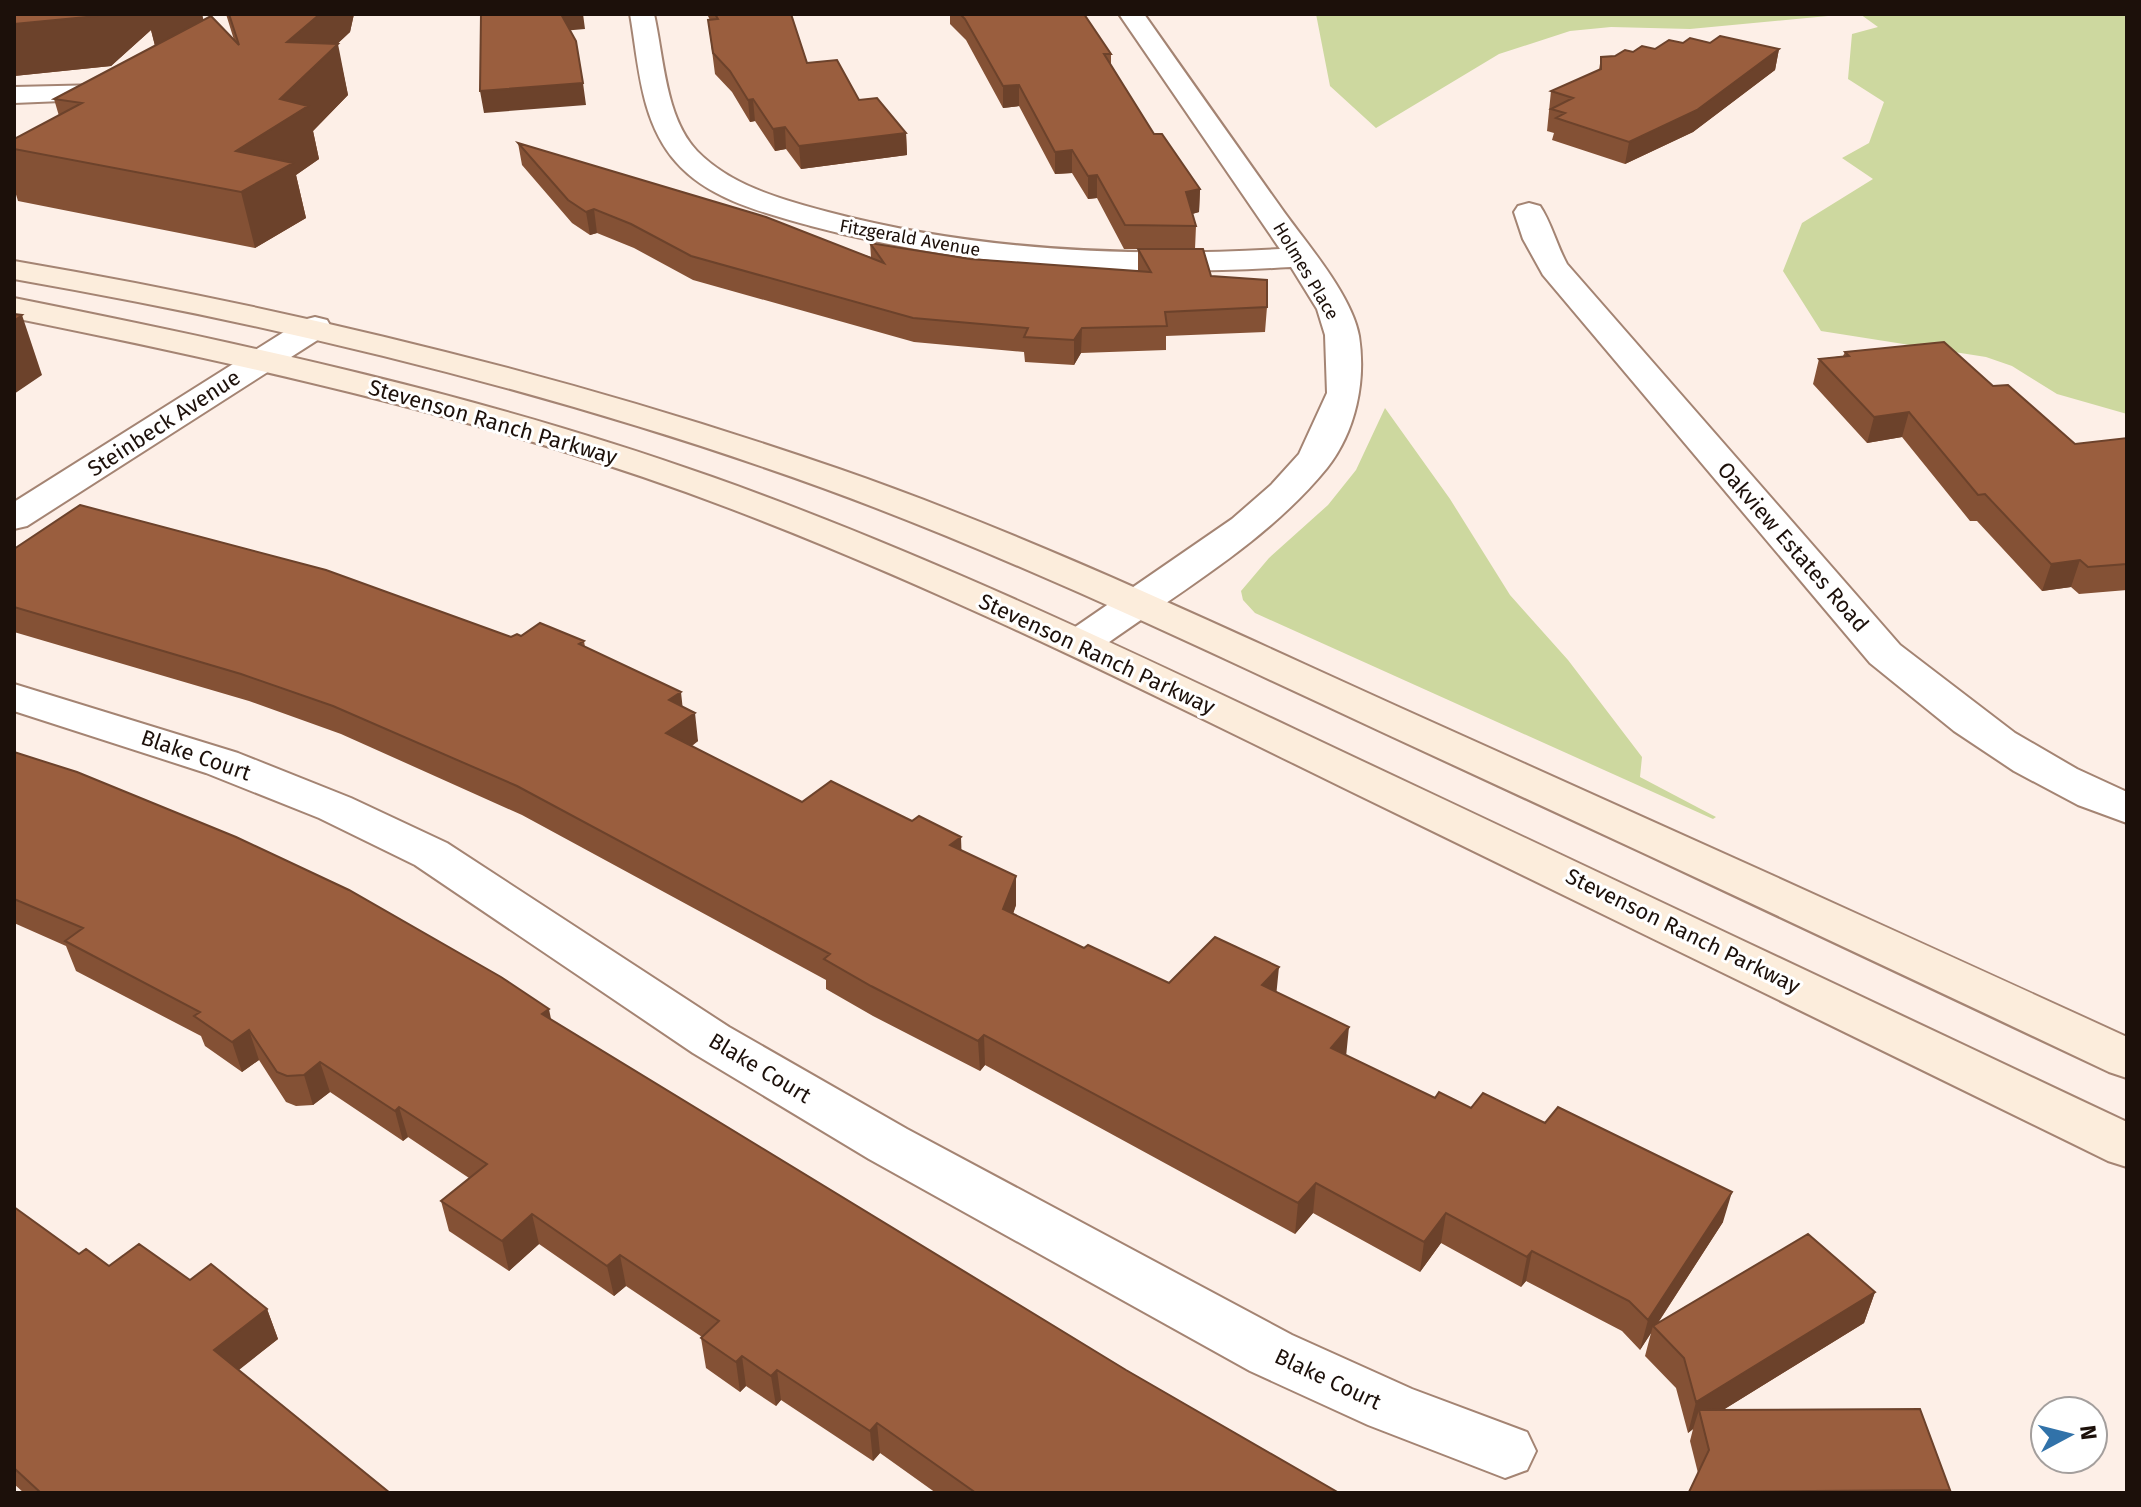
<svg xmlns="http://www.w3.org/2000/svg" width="2141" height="1507" font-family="'Fira Sans',sans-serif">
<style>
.green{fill:#cdd89f}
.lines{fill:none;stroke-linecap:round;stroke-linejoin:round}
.minor-casing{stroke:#a48473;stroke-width:4}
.secondary-casing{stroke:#a48473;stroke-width:4}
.minor{fill:#fff;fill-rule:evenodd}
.secondary{fill:#fceddc;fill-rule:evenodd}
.wall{fill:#845135}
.shaded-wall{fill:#6c422b}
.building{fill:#9a5e3e;stroke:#6c422b;stroke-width:2}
.labels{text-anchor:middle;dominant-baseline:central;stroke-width:6;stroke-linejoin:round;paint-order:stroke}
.far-street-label{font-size:18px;fill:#1c100a;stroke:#fff}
.street-label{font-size:22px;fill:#1c100a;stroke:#fff}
</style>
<rect width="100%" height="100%" fill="#fdefe7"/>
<path class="green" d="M1316,14H1849L1690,29L1611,27L1570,31L1499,54L1376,128L1330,86Z
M1860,14H2127V414L2057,394L2012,366L1986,357L1821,331L1783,271L1802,223L1873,179L1842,158L1869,143L1884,102L1848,79L1852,34L1878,27Z
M1385,408L1450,499L1510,595L1568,660L1642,757L1640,777L1716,817L1713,819L1255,613L1243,600L1241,591L1269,558L1328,505L1356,470Z"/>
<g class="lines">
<g class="minor-casing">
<path id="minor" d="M630,14H654C664,58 665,117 697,151C731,186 783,200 828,212C976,251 1128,258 1280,249L1119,14H1144C1190,80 1237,146 1284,212C1308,245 1352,296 1359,336C1366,381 1356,431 1327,468C1265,544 1174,595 1095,652L1080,655L1065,652L1059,643L1065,634L1232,519L1271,485L1299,454L1327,393L1325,335L1317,309L1291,267C1128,277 970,268 811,226C765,213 709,200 676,162C640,121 639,65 630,14Z
M101,85L110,87L114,93L110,99L14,103V87Z
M1529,203L1540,206C1551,222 1557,246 1567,264L1900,645L2015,733L2077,769L2127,792V823L2078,805L2014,771L1954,731L1870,663L1543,275L1523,239L1514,212L1518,206Z
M315,317L327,320L331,327L327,334L27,526L14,529V502L303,320Z
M14,684L238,753L351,798L447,843L729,1027L907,1129L1292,1335L1412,1389L1527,1432L1536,1451L1527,1470L1505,1478L1368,1425L1250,1371L869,1159L693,1053L415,865L319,818L206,773L14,711Z"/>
</g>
<g class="secondary-casing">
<path id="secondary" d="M14,261C294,309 570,376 839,469C1032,536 1217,625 1403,709C1645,818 1886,926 2127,1037V1078L2109,1072C1867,957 1625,844 1382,732C1197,646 1014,558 823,488C560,393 289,327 14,279Z
M14,298C249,345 485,396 712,477C935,556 1148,660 1362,761C1617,881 1872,1002 2127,1122V1167L2108,1161C1855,1037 1603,914 1350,791C1132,684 914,575 686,492C468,414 241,364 14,318Z"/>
</g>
<use href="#minor" class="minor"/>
<use href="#secondary" class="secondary"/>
</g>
<path class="wall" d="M14,14H202L203,20L234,40L226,14H354L350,32L337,44L348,95L313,131L319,159L296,175L306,218L255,248L18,201L14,188V139L59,116L54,99L155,46L151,30L111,66L14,76Z
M707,14H791L807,63L906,133L907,155L801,169L786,149L775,151L755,121L750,122L732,92L715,74L708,20H710Z
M950,14H1084L1111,54V66L1154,134L1200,189L1199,212L1192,214L1196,226L1195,249H1124L1097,198L1088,199L1072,173L1055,174L1019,106L1003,108L966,40L950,24Z
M1683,43H1710L1779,49L1775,70L1693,132L1625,164L1552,140L1554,133L1547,131L1551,91L1599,70L1601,57L1615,56Z
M518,143L871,257L870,243L970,259L1138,271V249L1211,276L1267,307L1265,332L1166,336V350L1081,353L1074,365L1025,362L1024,352L914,342L693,280L634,248L597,233L590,235L572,223L522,165Z
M1845,352L1993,386L2075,444L2127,438V590L2079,594L2071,587L2042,591L1977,521H1970L1902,437L1867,443L1813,384L1819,359L1843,356Z
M14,549L511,637L521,636L584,641L585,647L683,707L698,741L692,746L802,802L912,821L961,837V850L1016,905L1013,914L1084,948L1169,983L1277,992L1346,1055L1435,1098L1471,1108L1723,1222L1658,1323L1875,1292L1864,1323L1723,1410L1950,1490L1949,1493H1689L1698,1473L1690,1441L1693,1429L1688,1433L1676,1388L1645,1356L1651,1333L1640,1350L1622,1331L1526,1281L1521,1287L1441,1243L1420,1272L1313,1213L1295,1234L985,1065L980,1071L873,1016L826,989V980L522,815L341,734L249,701L14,632Z
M14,752L551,1020L1126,1370L1339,1493H936L880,1453L873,1461L781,1400L776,1406L746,1386L740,1392L706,1368L701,1338L702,1337L626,1286L614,1296L539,1244L509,1271L449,1231L441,1201L469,1178L408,1137L403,1141L330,1092L313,1105L296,1106L286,1102L259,1060L242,1072L205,1046L201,1036L76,971L66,946L14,923Z
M14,1207L79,1254L109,1266L190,1280L267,1309L278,1339L238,1370L390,1493H24L14,1484Z"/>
<path class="shaded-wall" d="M100,14H202L212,55L159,61L151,30L111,66L14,76V24Z
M317,14H354L350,32L334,47L338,44L348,95L313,131L319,159L296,175L306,218L255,248L241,192L236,151L280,99L287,42Z
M559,14H583L585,29L562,31Z
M1779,49L1775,70L1693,132L1625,164L1629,142Z
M583,83L586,105L484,113L480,91Z
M1019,85V106L1003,108V86Z
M753,99L755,121L750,122L748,100Z
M785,127L786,149L775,151L773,129Z
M906,133L907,155L801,169L799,146Z
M1072,150V173L1055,174V152Z
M1097,175V198L1088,199V176Z
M1200,189L1199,212L1185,216L1186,192Z
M594,209L597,233L590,235L586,212Z
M22,315L42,375L14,394V321Z
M1082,328L1081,353L1074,365V340Z
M1909,412L1902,437L1867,443L1874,417Z
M2080,560L2071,587L2042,591L2051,564Z
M681,692L684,720L695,713L698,741L670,761L666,733L669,700Z
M961,837L962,866L950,845Z
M1016,876V905L1004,939L1003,909Z
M1279,967L1276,997L1262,985Z
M549,1009L555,1039L542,1014Z
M1349,1027L1346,1057L1331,1048Z
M249,1030L259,1060L242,1072L232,1042Z
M984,1035L985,1065L980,1071L978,1041Z
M320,1062L330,1092L313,1105L304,1075Z
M399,1107L408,1137L403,1141L395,1111Z
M1316,1183L1313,1213L1295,1234L1298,1203Z
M1732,1192L1723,1222L1655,1327L1653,1326L1651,1333L1640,1350L1648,1320Z
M1446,1213L1441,1243L1420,1272L1424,1242Z
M532,1214L539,1244L509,1271L502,1241Z
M1532,1251L1526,1281L1521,1287L1527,1257Z
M620,1255L626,1286L614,1296L607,1266Z
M1875,1292L1864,1323L1702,1423L1699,1410L1693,1429L1688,1433L1696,1402Z
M267,1309L278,1339L225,1381L214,1350Z
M742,1356L746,1386L740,1392L736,1362Z
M777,1370L781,1400L776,1406L771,1376Z
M877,1423L880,1453L873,1461L870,1431Z"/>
<path class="building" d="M14,14H100L97,16L14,24Z
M229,14H320L287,42L338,44L280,99L308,106L236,151L293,163L241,192L14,149V139L82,103L54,99L211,16L239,45Z
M481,14H561L576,41L583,83L480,91Z
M715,14H791L807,63L837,60L859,100L877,98L906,133L799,146L785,127L773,129L753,99L748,100L730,71L713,53L708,20L718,19Z
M960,14H1084L1111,54H1104L1154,134H1162L1200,189L1186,192L1196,226L1125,225L1097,175L1088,176L1072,150L1055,152L1019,85L1003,86L965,19Z
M1720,36L1779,49L1697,110L1629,142L1556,118L1565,113L1551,109L1573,98L1551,91L1601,69V57L1615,56L1625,50L1633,52L1642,46L1655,49L1669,40L1683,43L1690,38L1710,43Z
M518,143L766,217L884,263L870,243L970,259L1151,272L1138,249H1203L1211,276L1267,280V307L1165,312L1167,326L1082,328L1074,340L1024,337L1028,328L913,318L691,256L631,224L594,209L586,212L568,200Z
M14,314L22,315L14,321Z
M1944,342L1993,386L2008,385L2075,444L2127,438V564L2088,567L2080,560L2051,564L1985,494L1978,495L1909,412L1874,417L1819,359L1849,356L1845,352Z
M80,505L326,570L511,637L517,634L521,636L540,623L584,641L579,644L681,692L669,700L695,713L666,733L802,802L831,781L912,821L919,816L961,837L950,845L1016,876L1003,909L1084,948L1088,945L1169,983L1215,937L1279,967L1262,985L1349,1027L1331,1048L1435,1098L1439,1092L1471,1108L1483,1093L1545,1123L1558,1107L1732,1192L1648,1320L1629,1301L1532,1251L1527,1257L1446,1213L1424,1242L1316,1183L1298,1203L984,1035L978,1041L871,986L824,959L830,954L517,786L333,706L241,674L14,607V549Z
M14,752L77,772L236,837L349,890L501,977L549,1009L542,1014L1126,1370L1339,1493H976L877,1423L870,1431L777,1370L771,1376L742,1356L736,1362L701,1338L719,1321L620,1255L607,1266L532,1214L502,1241L441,1201L487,1164L399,1107L395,1111L320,1062L304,1075L287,1076L277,1072L249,1030L232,1042L194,1016L200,1012L65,941L83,928L14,899Z
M14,1207L79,1254L86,1249L109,1266L139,1244L190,1280L211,1264L267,1309L214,1350L390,1493H41L14,1468Z
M1808,1234L1875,1292L1696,1402L1684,1358L1653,1326Z
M1920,1409L1950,1490L1689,1492L1709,1450L1699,1410Z"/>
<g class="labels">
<g class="far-street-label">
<text transform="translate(910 238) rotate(10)">Fitzgerald Avenue</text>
<text transform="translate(1306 271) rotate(59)">Holmes Place</text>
</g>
<g class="street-label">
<text transform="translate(493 422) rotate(16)">Stevenson Ranch Parkway</text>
<text transform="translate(164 423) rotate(-33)">Steinbeck Avenue</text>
<text transform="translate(1793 547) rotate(49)">Oakview Estates Road</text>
<text transform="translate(1097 654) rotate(25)">Stevenson Ranch Parkway</text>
<text transform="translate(196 755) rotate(19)">Blake Court</text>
<text transform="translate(1683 931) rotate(26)">Stevenson Ranch Parkway</text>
<text transform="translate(760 1068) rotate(31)">Blake Court</text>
<text transform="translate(1328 1379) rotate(25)">Blake Court</text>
</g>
</g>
<rect width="2141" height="1507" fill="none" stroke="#1c100a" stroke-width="32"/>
<g transform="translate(2069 1435) rotate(83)"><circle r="38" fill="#ffffff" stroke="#a49f9d" stroke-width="2"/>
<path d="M0-6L14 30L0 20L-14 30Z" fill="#3172a9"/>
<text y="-12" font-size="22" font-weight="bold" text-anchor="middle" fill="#1c100a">N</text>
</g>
</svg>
